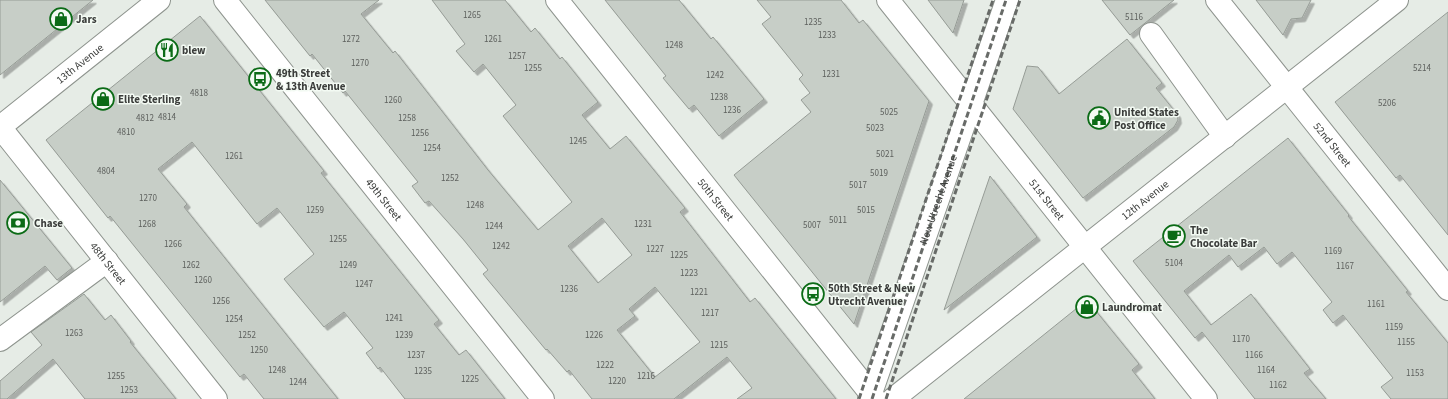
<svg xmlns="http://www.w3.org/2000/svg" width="1448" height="399" font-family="'Source Sans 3',sans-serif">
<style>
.building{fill:#c7cec7;stroke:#969c96;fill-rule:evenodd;filter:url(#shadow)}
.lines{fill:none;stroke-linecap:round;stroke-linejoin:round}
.minor-casing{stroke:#8e948e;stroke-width:24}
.minor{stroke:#fff;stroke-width:22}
.rail{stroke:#686b68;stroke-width:3;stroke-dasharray:6 3;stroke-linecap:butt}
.labels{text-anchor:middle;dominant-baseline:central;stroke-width:3;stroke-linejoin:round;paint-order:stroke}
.number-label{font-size:9px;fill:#5e615e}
.poi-label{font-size:11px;font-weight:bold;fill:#3b3d3b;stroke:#f3faf3;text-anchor:start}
.street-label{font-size:11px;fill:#3b3d3b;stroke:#f3faf3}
</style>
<defs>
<filter id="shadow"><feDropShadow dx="3.5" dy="3.5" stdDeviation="0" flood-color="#0004"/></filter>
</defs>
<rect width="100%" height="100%" fill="#e6ece6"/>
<path class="building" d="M0,0H93L0,75Z
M265,0H379L361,14L393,53L395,51L488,170L538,230L572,202L503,116L516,105L483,64L474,72L456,51L465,44L432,0H505L531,32L535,28L560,59L562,57L598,102L582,115L610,149L626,136L685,208L680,212L750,302L755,298L836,399H737L752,388L727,357L674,399H592L569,370L567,372L547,349L546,350L483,274L488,270L463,239L429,201L425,203L412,186L418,182L345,91L343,93L312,54L310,56ZM602,218L632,255L598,283L568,246ZM655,287L700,342L655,377L617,330L635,316L629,309Z
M605,0H679L711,39L713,37L764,99L719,136L694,105L689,109L663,78L666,76Z
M757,0H841L859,23L863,20L929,101L854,324L734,175L811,112L801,100L810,93L799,79L803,75L762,24L771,17Z
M928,0H964L953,33Z
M1102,0H1174L1130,35Z
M1256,0H1311L1302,18L1291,19L1283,35Z
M1448,12V235L1400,175L1396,178L1335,102Z
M200,16L324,171L321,173L439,320L434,324L459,355L466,350L505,399H405L380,367L378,369L366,353L373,348L344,312L324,327L284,279L314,254L277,208L257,224L192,142L158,169L187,204L184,207L338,399H264L244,374L240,377L110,216L108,218L46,140Z
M1127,39L1162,83L1156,88L1177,114L1178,120L1174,127L1083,198L1013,109L1027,66L1038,67L1059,94Z
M1288,138L1349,215L1348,216L1408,291L1406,292L1448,343V399H1391L1381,387L1393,378L1343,315L1333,323L1323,310L1332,302L1292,252L1277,264L1264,247L1238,267L1229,255L1184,291L1211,325L1251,294L1310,369L1304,373L1326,399H1255L1202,332L1195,338L1133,261Z
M990,176L1037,237L944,310Z
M0,180L72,268L57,280L45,266L0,302Z
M84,294L105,320L111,315L131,341L130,342L176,399H85L53,359L7,399H0V381L42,345L31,332Z
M1087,300L1139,364L1132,370L1155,399H964Z"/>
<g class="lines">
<g class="minor-casing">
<g id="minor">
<path id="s1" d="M225,0L543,399"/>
<path id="s2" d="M557,0L875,399"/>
<path id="s3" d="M888,0L1206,399"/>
<path id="s4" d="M1217,0L1448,289"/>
<path d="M1151,34L1225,137"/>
<path id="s5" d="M0,127L216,399"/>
<path id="s6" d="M0,127L159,0"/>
<path d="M0,340L107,261"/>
<path id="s7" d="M869,399L1007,0"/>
<path id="s8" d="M893,399L1397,0"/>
</g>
</g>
<use href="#minor" class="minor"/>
<path class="rail" d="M859,399L993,0
M872,399L1006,0
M886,399L1020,0"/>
</g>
<defs>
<g id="shop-ring" transform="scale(1.15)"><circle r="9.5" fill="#f3faf3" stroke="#0b6b16" stroke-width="1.5"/><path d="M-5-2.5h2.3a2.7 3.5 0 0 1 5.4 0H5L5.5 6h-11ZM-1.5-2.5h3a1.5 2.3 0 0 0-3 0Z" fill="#0b6b16"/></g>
<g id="restaurant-ring" transform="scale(1.15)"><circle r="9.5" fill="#f3faf3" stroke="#0b6b16" stroke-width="1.5"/><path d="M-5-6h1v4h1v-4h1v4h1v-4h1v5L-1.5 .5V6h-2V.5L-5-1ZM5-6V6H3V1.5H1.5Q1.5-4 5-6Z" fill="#0b6b16"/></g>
<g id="bus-ring" transform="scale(1.15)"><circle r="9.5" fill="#f3faf3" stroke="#0b6b16" stroke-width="1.5"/><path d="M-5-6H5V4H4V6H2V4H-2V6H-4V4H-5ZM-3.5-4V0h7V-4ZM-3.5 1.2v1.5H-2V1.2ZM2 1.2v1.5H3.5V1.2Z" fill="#0b6b16"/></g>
<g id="civic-ring" transform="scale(1.15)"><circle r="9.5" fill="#f3faf3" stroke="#0b6b16" stroke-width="1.5"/><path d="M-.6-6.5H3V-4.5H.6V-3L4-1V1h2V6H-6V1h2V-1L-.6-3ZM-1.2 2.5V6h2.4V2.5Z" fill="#0b6b16"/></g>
<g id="bank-ring" transform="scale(1.15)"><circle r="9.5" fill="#f3faf3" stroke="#0b6b16" stroke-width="1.5"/><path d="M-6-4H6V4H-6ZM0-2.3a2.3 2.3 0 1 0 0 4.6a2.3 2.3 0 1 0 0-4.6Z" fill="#0b6b16"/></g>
<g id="cafe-ring" transform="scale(1.15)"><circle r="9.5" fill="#f3faf3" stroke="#0b6b16" stroke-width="1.5"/><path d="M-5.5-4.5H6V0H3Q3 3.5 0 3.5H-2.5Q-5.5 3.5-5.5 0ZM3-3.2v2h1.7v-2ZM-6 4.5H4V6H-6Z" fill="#0b6b16"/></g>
</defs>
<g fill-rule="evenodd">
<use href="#shop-ring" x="61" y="19"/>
<use href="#restaurant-ring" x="167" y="50"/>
<use href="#bus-ring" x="260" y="79"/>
<use href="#shop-ring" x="103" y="99"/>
<use href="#civic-ring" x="1099" y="118"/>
<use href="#bank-ring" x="18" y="223"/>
<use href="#cafe-ring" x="1174" y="236"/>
<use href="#bus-ring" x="813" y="294"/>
<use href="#shop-ring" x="1087" y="307"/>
</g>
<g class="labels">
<g class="number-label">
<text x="472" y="15">1265</text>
<text x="1134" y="17">5116</text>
<text x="813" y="22">1235</text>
<text x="827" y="35">1233</text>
<text x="351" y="39">1272</text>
<text x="493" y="39">1261</text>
<text x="674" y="45">1248</text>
<text x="517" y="56">1257</text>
<text x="360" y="63">1270</text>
<text x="533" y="68">1255</text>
<text x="1422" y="68">5214</text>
<text x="831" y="74">1231</text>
<text x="715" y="75">1242</text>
<text x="199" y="93">4818</text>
<text x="719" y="97">1238</text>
<text x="393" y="100">1260</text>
<text x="1387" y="103">5206</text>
<text x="732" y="110">1236</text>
<text x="889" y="112">5025</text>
<text x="167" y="117">4814</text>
<text x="145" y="118">4812</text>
<text x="407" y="118">1258</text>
<text x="875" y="128">5023</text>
<text x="126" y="132">4810</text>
<text x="420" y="133">1256</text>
<text x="578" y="141">1245</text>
<text x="432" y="148">1254</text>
<text x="885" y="154">5021</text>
<text x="234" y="156">1261</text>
<text x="106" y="171">4804</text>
<text x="879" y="173">5019</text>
<text x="450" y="178">1252</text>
<text x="858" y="185">5017</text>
<text x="148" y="198">1270</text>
<text x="475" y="205">1248</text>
<text x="315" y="210">1259</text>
<text x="866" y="210">5015</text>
<text x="838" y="220">5011</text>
<text x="147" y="224">1268</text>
<text x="643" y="224">1231</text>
<text x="812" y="225">5007</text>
<text x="494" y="226">1244</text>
<text x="338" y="239">1255</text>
<text x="173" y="244">1266</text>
<text x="501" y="246">1242</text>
<text x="655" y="249">1227</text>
<text x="1333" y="251">1169</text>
<text x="679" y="255">1225</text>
<text x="1174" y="263">5104</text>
<text x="191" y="265">1262</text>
<text x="348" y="265">1249</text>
<text x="1345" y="266">1167</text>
<text x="689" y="273">1223</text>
<text x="203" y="280">1260</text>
<text x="364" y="284">1247</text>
<text x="569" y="289">1236</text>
<text x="699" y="292">1221</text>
<text x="221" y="301">1256</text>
<text x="1376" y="304">1161</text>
<text x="710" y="313">1217</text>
<text x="394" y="318">1241</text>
<text x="234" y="319">1254</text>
<text x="1394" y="327">1159</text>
<text x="74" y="333">1263</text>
<text x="247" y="335">1252</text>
<text x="404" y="335">1239</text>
<text x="594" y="335">1226</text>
<text x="1241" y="339">1170</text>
<text x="1406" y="342">1155</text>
<text x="719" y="345">1215</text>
<text x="259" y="350">1250</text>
<text x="416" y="355">1237</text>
<text x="1254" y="355">1166</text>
<text x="605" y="365">1222</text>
<text x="277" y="370">1248</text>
<text x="1266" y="370">1164</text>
<text x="423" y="371">1235</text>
<text x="1415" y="373">1153</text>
<text x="116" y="376">1255</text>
<text x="646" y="376">1216</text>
<text x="470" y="379">1225</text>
<text x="617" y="381">1220</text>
<text x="298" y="382">1244</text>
<text x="1278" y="385">1162</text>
<text x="129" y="390">1253</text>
</g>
<g class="poi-label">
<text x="76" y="19">Jars</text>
<text x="182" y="50">blew</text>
<text x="276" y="73">49th Street<tspan x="276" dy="13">&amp; 13th Avenue</tspan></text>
<text x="118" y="99">Elite Sterling</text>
<text x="1114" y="112">United States<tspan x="1114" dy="13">Post Office</tspan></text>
<text x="34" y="223">Chase</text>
<text x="1190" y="230">The<tspan x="1190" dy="13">Chocolate Bar</tspan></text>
<text x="828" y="288">50th Street &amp; New<tspan x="828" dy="13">Utrecht Avenue</tspan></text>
<text x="1102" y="307">Laundromat</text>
</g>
<g class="street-label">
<text stroke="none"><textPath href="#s6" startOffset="102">13th Avenue</textPath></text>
<text stroke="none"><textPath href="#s4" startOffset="185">52nd Street</textPath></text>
<text stroke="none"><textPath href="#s2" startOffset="255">50th Street</textPath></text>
<text stroke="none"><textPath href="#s3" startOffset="255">51st Street</textPath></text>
<text stroke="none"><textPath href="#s1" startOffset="255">49th Street</textPath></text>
<text stroke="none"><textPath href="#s7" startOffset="211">New Utrecht Avenue</textPath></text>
<text stroke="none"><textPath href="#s8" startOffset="321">12th Avenue</textPath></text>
<text stroke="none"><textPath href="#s5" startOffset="174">48th Street</textPath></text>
</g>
</g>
</svg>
